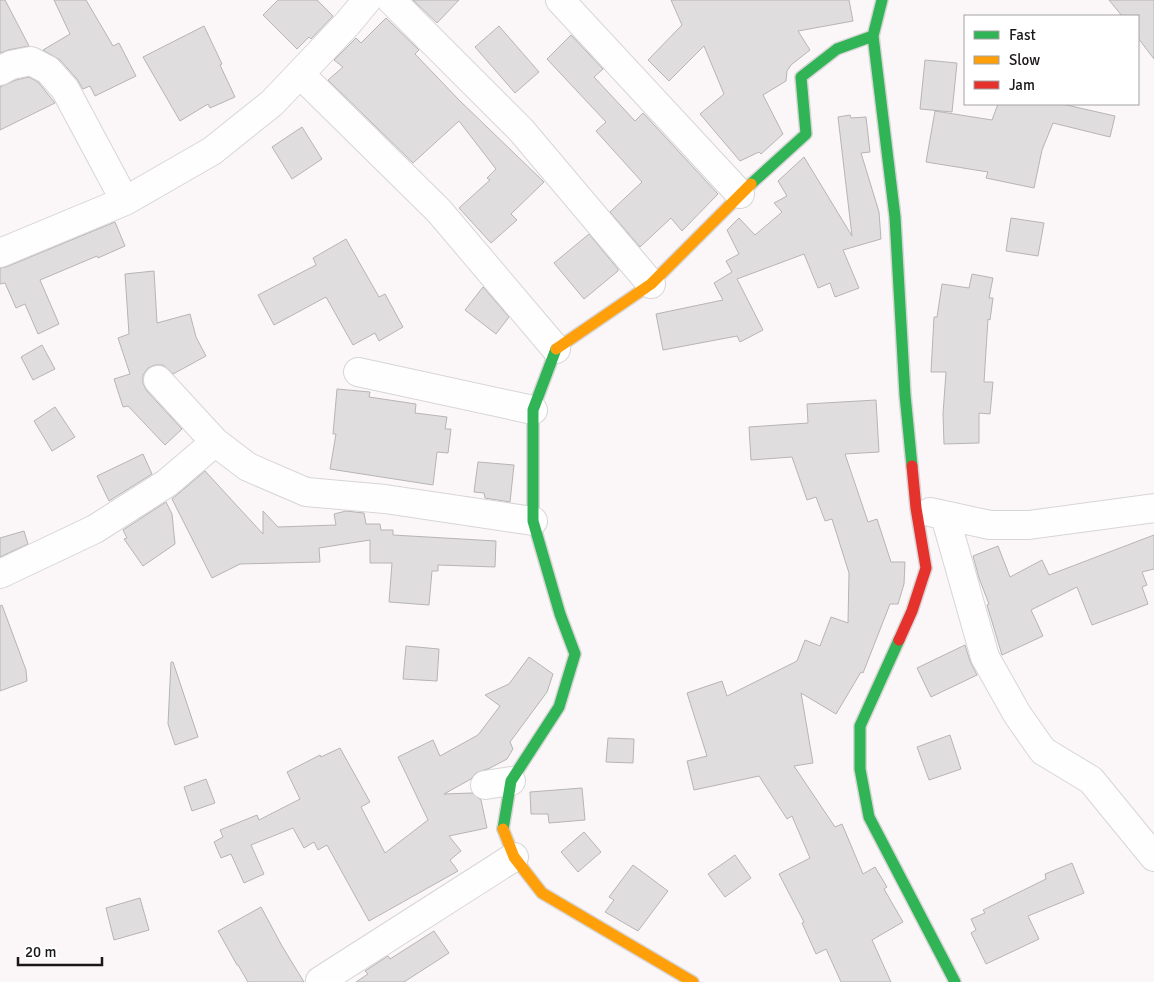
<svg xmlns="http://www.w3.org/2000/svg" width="1154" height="982" font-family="Signika,sans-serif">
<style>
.building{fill:#e0ddde;stroke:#b7b4b6}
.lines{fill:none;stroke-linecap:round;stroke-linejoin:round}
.street-casing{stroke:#d8d5d6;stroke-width:30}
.fast-casing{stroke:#d8d5d6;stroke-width:14}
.slow-casing{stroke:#d8d5d6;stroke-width:14}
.jam-casing{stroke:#d8d5d6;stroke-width:14}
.street{stroke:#fefefe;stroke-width:28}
.fast{stroke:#30b455;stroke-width:11}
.slow{stroke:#ff9f0a;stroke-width:11}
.jam{stroke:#e5322d;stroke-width:11}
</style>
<rect width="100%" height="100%" fill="#fbf7f9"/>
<path class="building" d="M0,0H5L29,46L8,50L0,53Z
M54,0H86L113,46L119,43L136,76L95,96L90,86L83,89L77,79L60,60L43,50L70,34Z
M278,0H317L333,16L311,39L309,37L297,49L263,15Z
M413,0H459L437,23Z
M671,0H849L853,21L798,31L810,50L791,65L787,71L786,81L763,95L783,134L761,154L759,152L740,161L700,114L724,94L704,46L669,81L648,60L682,25Z
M1109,0H1154V59L1138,38V16H1122Z
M386,18L419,50L415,54L459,100L544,182L511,214L517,220L491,243L459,208L490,180L487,178L496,169L459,121L413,163L328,80L343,67L334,60L356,38L361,43Z
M204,26L222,64L220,65L235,97L210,108L208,104L180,121L143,57Z
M499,26L539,72L515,93L475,47Z
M571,35L603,69L594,77L635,121L643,113L718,194L682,231L671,218L640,247L610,212L642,182L596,131L606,122L547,59Z
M925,60L957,63L952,112L920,109Z
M29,77L38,82L55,103L0,130V87L16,80Z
M998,104H1062L1115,116L1110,137L1053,123L1042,150L1034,188L986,178L988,172L926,162L935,111L992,120Z
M850,115L851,118L866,117L870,152L861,153L879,212L881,239L843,250L859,288L835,297L830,283L818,288L804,254L737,279L763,330L740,342L737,336L663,350L656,314L723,300L714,283L732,272L726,261L739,254L727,230L739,218L755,235L782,212L774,203L787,196L778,181L804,157L852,236L838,117Z
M302,127L322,159L292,179L272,147Z
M1011,218L1044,223L1038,256L1006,251Z
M115,222L125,246L98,258L97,256L40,280L59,324L38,334L25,304L16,308L5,283L0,284V268L6,267Z
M589,234L618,269V271L584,299L554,263Z
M346,239L379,297L385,294L403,327L379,341L375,333L353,345L326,297L274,325L258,295L316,265L313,258Z
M154,271L157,323L190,314L196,337L206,356L173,374L163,365H155L148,368L143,375V383L146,390L182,429L165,445L128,406L123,407L114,379L130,374L118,338L129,334L125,274Z
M972,274L993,278L989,298H993L990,320L988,319L984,382H993L990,414L979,413V443L944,444L943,414L946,372H931L934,317H937L942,284L969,288Z
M483,287L509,317L496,334L465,310Z
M42,345L55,369L33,380L21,357Z
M337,389L370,392L369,397L416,404L415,413L447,417L445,429H451L448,453L437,452L433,485L330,469L336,434H333Z
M876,400L879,452L845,454L868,522L877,519L891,562H905L904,584L898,604H890L863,673L861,672L836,714L801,693L813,763L794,766L835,827L842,824L863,874L875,867L887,887L884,889L903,922L872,940L891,982H841L826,949L816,954L802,923L804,922L779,874L810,858L792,816L787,819L759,776L694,790L687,761L707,756L687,693L722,681L727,696L797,661L805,640L820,646L831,617L848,623L849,573L832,519L825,521L816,497L807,500L792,457L751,460L749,427L808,423L807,404Z
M55,407L75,437L52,451L34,421Z
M143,454L152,474L109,501L97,476Z
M478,462L514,465L510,502L485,498L484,493L474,492Z
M205,471L263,534V511L278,527L336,525L334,514L346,511L364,513L366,524H380L381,530H393V535L496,541L495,567L438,565V571H432L429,605L389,602L392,563H370V540L319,548L320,562L240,564L212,578L172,499Z
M166,502L172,514L175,544L143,566L124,539L127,538L123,530Z
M24,531L28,544L0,557V538Z
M1154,535V569L1142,572L1147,585L1142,587L1148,604L1092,625L1077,587L1031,610L1043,636L1002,655L987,605L989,604L979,578L973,556L998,546L1010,577L1042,560L1049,575Z
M2,605L26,670L27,681L0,691V606Z
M965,645L970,661L977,675L931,697L917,668Z
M406,646L439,649L437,681L403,679Z
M529,657L553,674L547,692L510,742L513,749L507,759L490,768L476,773L471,779L444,794L472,793L481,800L487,828L449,836L461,851L450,860L458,871L369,921L327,845L318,850L314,842L304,848L293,828L251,845L264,874L244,883L231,854L221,858L214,842L223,837L220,830L257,815L259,820L300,799L287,772L320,755L321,757L340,748L370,802L361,807L385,853L428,820L398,757L433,740L440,756L478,735L500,706L485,695L509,684Z
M171,662H173L198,737L175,745L168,724Z
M950,735L961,769L929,780L917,747Z
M608,738L634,739L633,763L606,762Z
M206,779L215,803L192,811L184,787Z
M582,788L585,820L549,823L548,814H531L530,792Z
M584,832L601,852L578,872L561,852Z
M735,855L751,878L725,897L708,874Z
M1072,863L1084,893L1028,916L1039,939L986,964L971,933L976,930L971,919L985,913L983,910L1046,879L1045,874Z
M633,865L668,891L638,931L605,912L614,900L609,897Z
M140,898L149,930L114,940L106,908Z
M261,907L282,946L304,982H248L238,965H237L218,931Z
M434,931L449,953L404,982H356L368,974L365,971L388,956L390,959Z"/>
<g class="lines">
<g class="street-casing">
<path id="street" d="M391,0L521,130L651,284
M560,0L740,194
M0,71L11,65L31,61L48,70L65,89L125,201
M300,74L439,211L556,349
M0,253L125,201L212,151L272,103L348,23L367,0
M358,372L533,410
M158,380L215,442L248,467L306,492L385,499L533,521
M930,512L990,525H1029L1154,508
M945,516L985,657L1017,714L1043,751L1091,780L1154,857
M0,574L95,529L167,483L215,442
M485,785L511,781
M320,981L514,857"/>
</g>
<g class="fast-casing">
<path id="fast" d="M882,0L873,36L895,217L905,395L912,466
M751,184L806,134L801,77L837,49L873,36
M899,640L860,726V769L869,817L955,982
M503,829L511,781L559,707L575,654L560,614L533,521V410L556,349"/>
</g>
<g class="slow-casing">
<path id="slow" d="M556,349L651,284L751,184
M503,829L514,857L542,893L693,982"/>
</g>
<g class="jam-casing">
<path id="jam" d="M899,640L912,611L926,568L916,508L912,466"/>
</g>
<use href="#street" class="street"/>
<use href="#fast" class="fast"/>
<use href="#slow" class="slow"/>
<use href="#jam" class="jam"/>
</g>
<rect x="964" y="15" width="175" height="90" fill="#ffffff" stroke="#a3a2a3"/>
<rect x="974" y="31" width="25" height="8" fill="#30b455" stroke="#a3a2a3"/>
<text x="1009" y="40" font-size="15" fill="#191718">Fast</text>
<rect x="974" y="56" width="25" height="8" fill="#ff9f0a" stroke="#a3a2a3"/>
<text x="1009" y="65" font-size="15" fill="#191718">Slow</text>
<rect x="974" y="81" width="25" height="8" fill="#e5322d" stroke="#a3a2a3"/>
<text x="1009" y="90" font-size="15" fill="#191718">Jam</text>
<path d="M18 957v8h84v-8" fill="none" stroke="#191718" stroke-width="2.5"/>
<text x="25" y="957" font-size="15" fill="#191718" stroke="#ffffff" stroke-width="4" paint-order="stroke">20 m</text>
</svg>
